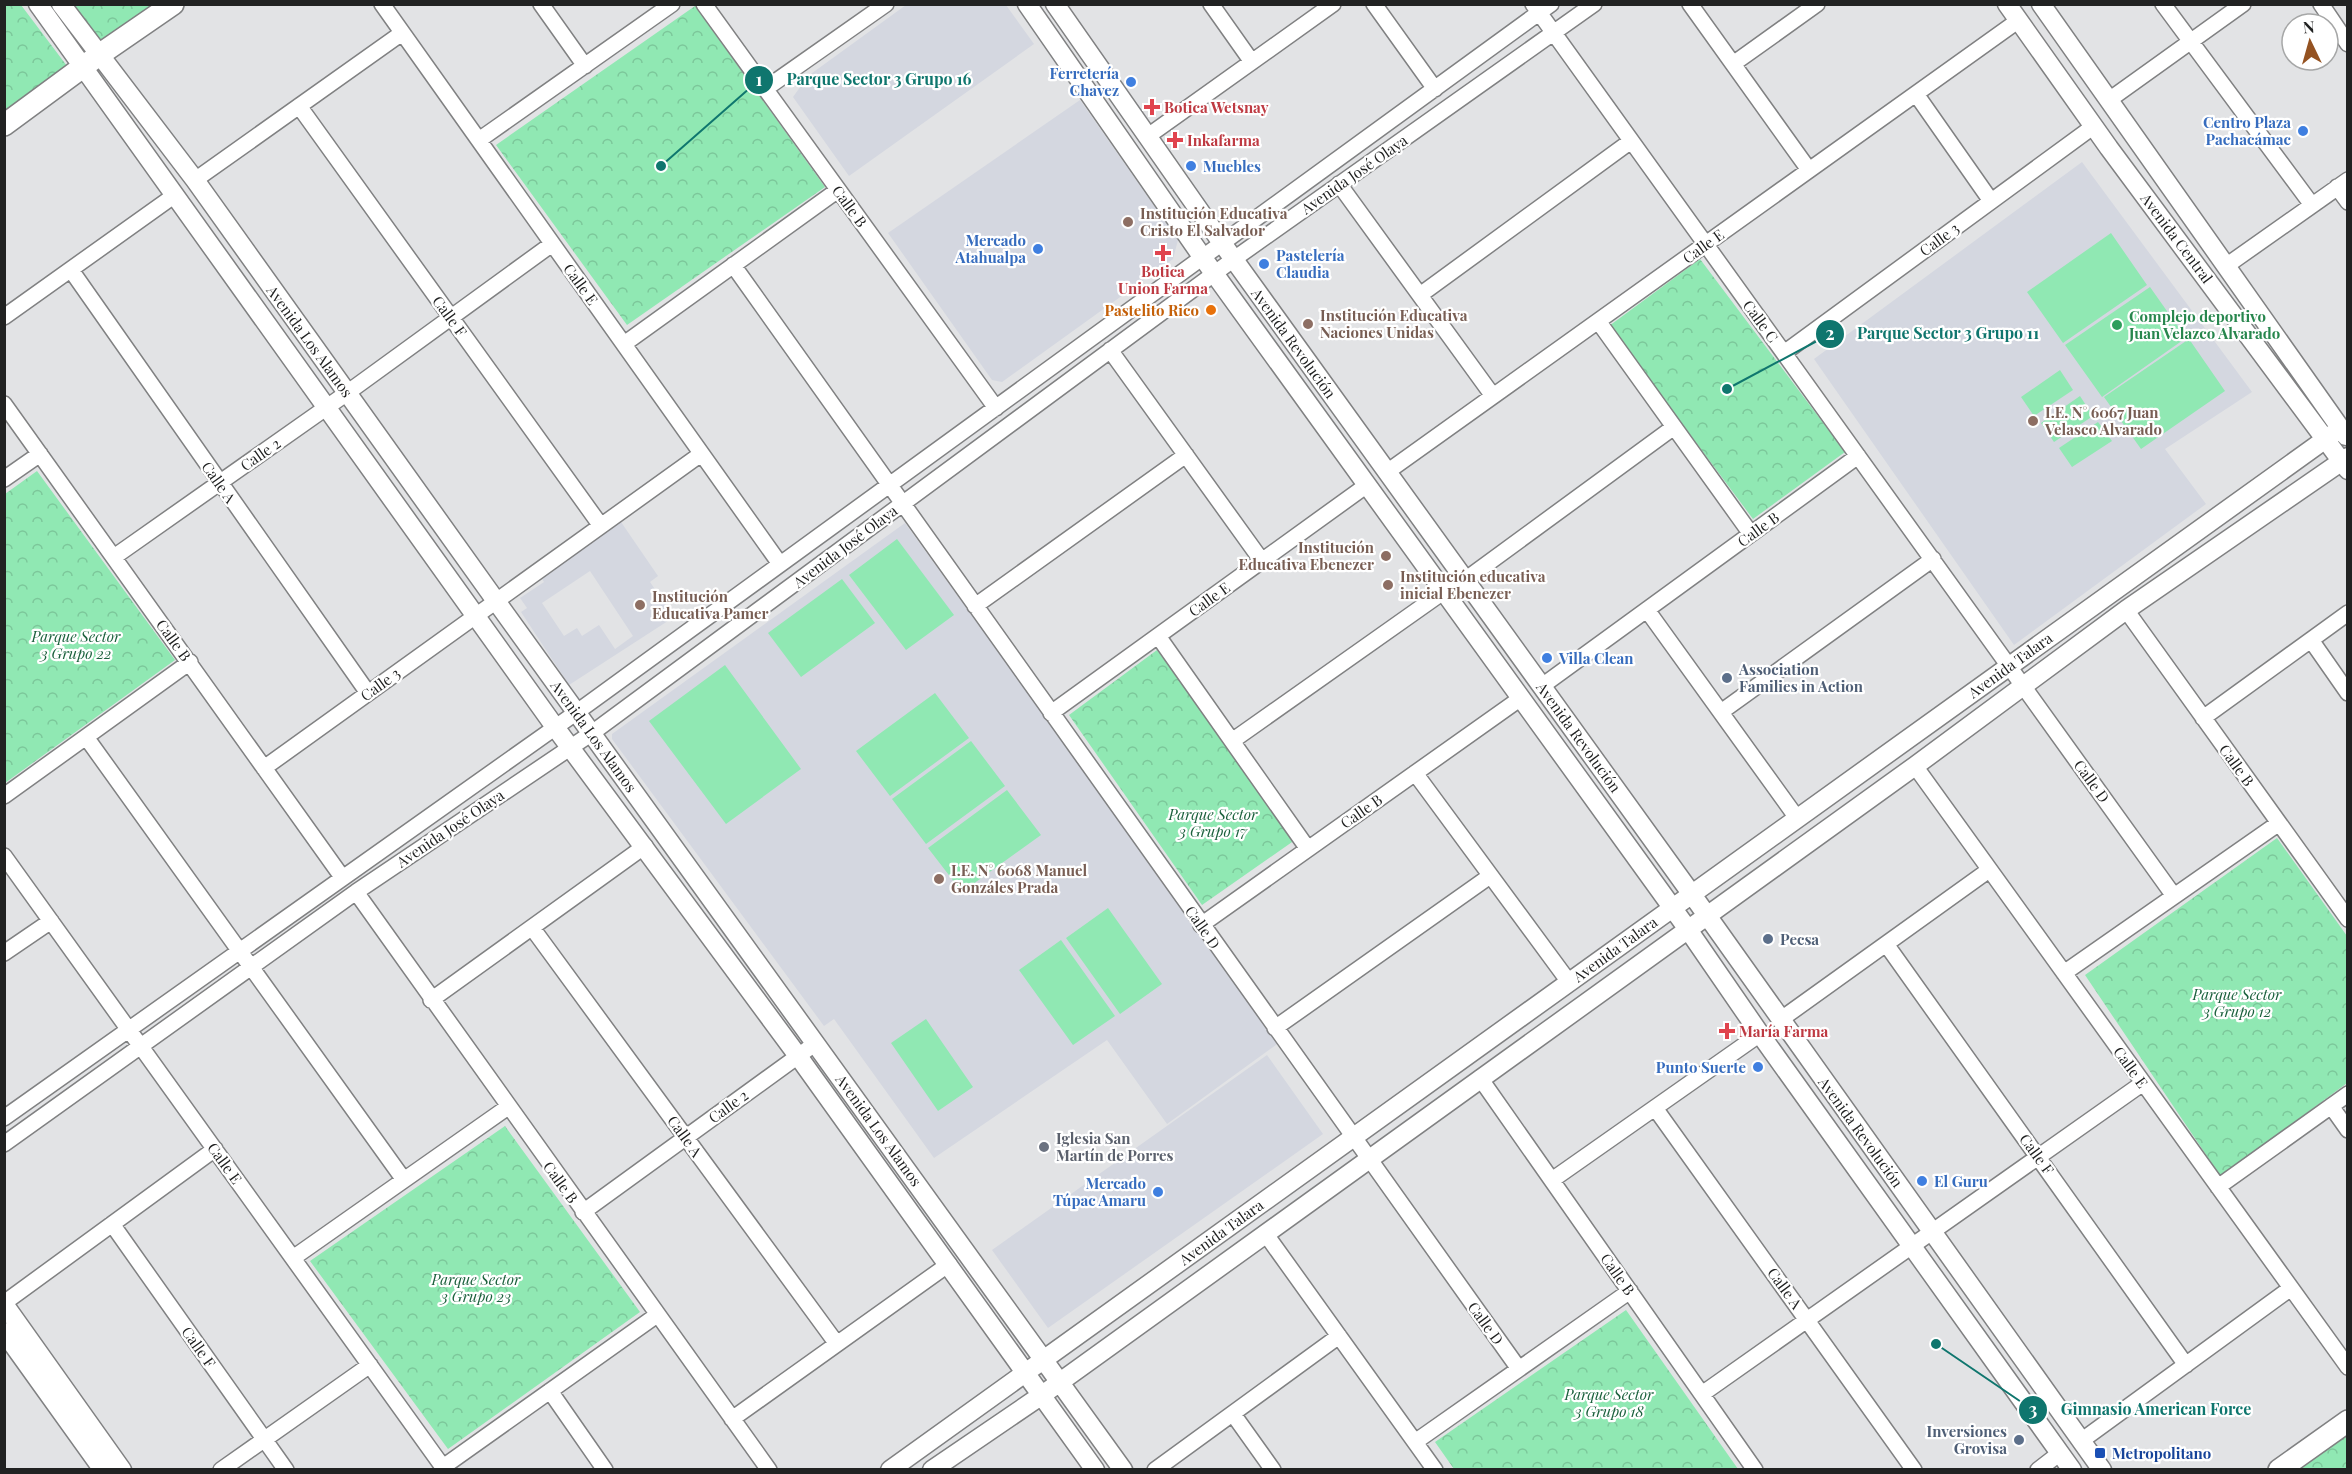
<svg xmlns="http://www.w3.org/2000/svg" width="2352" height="1474" font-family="'Playfair Display',serif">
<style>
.built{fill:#d4d7e0;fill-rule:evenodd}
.green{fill:#90e8b3}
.park{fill:url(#park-crowns)}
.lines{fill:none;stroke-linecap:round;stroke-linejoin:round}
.minor-casing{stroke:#808182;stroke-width:18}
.tertiary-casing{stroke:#808182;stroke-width:21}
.secondary-casing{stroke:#808182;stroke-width:24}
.minor{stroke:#fff;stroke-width:15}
.tertiary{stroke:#fff;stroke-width:18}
.secondary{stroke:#fff;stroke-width:21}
.shop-dot{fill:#3f7fe0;stroke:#fff;stroke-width:2}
.health-dot{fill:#e0444e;stroke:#fff;stroke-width:2}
.education-dot{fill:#8d6e63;stroke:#fff;stroke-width:2}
.food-dot{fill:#e8710a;stroke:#fff;stroke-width:2}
.leisure-dot{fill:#2e9e5b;stroke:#fff;stroke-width:2}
.service-dot{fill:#5c6f8a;stroke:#fff;stroke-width:2}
.worship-dot{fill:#6b7280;stroke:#fff;stroke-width:2}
.transit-dot{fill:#1a4fb4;stroke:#fff;stroke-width:2}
.labels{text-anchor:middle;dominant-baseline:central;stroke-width:4.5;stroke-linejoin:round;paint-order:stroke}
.shop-label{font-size:15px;font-weight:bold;fill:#366cbe;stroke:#fff;text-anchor:end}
.health-label{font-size:15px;font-weight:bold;fill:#be3a42;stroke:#fff;text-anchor:start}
.street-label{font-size:15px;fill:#212222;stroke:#fff}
.education-label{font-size:15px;font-weight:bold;fill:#785e54;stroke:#fff;text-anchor:start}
.food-label{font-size:15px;font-weight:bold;fill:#c56008;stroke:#fff;text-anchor:end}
.leisure-label{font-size:15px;font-weight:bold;fill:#27864d;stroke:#fff;text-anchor:start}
.park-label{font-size:15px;font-style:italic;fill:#1b613d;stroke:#fff}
.service-label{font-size:15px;font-weight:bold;fill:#4e5e75;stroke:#fff;text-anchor:start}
.worship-label{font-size:15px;font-weight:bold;fill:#5b616d;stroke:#fff;text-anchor:start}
.transit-label{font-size:15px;font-weight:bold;fill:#164399;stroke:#fff;text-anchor:start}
.leader{fill:none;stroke:#0f766e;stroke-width:2}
.callout-dot{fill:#0f766e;stroke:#fff;stroke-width:2}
.mark-label{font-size:18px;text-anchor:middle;font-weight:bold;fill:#fff}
.callout-label{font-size:16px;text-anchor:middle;font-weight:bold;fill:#0f766e;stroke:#fff;stroke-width:4.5;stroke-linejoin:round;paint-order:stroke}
</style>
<defs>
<pattern id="park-crowns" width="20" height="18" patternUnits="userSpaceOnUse" patternTransform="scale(1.5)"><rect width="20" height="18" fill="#90e8b3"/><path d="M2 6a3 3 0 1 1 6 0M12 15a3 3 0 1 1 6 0" fill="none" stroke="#7cc79a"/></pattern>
</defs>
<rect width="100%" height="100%" fill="#e2e3e5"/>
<path class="built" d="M906,5H1006L1034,44L849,176L793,97L808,76Z
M1080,100L1178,240L1173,259L1002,382L992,380L888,233Z
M2082,162L2252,392L2165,449L2206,504L2014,645L1814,359Z
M621,522L658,576L650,582L674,617L569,685L521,612L527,608L520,598L544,582L541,577ZM590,571L633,636L615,649L599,625L582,636L577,628L564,636L542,603Z
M905,523L1280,1042L1167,1124L1107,1040L934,1158L834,1019L824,1026L612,739V734Z
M1267,1055L1323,1134L1048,1328L992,1250Z"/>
<path class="green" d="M2111,233L2147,285L2063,343L2027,292Z
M2150,287L2186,338L2102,397L2065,345Z
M2189,339L2225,391L2141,449L2104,397Z
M2060,370L2073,390L2034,416L2021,397Z
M2080,396L2093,416L2054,442L2041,423Z
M2098,422L2112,441L2072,467L2059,448Z
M897,539L954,615L906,650L849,575Z
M842,579L875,623L801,677L768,633Z
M725,665L801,769L726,824L649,721Z
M935,693L969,738L890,796L856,751Z
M971,741L1005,786L926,844L892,799Z
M1007,790L1041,835L962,892L928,848Z
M1108,908L1162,984L1120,1014L1066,938Z
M1061,940L1115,1016L1073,1045L1019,970Z
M926,1019L973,1087L938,1111L891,1043Z"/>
<path class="park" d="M5,5H21L67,66L5,111Z
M70,5H152L104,39H94Z
M695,6L825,187L627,325L496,145Z
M1700,259L1845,452L1753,519L1609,326Z
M37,471L175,660L5,783V494Z
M1157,650L1295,840L1202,905L1069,715Z
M2277,838L2347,936V1083L2221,1177L2085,975Z
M505,1126L640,1312L448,1449L310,1261Z
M1626,1310L1738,1469H1454L1435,1442Z
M2347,1433V1469H2296Z"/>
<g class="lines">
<g class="minor-casing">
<path id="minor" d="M382,4L780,564
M541,4L585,66
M704,4L996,408
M1211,4L1252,62
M1374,4L1435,89
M1533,4L2174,896
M1690,4L1809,170
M2163,4L2312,205
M2321,4L2348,44
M1733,64L1817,4
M765,89L886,4
M1916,94L1991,201
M2109,100L2243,4
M299,106L601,526
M1148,136L1333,4
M479,140L672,4
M195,180L402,33
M1339,184L1493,396
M2337,187L2348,202
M733,265L1519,1369
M2226,266L2348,180
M71,270L368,693
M1420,295L1631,141
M4,317L175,195
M1598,321L1751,534
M624,344L838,190
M1110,350L1262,561
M1784,353L2094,126
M4,404L342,877
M1387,472L2019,20
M4,479L40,454
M114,557L347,393L552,244
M975,606L1186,455
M1647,610L1797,818
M2126,610L2348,919
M1158,636L1308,849
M2311,640L2348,693
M1542,686L1858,456
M1721,712L1933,559
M1051,713L1367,485
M2203,718L2348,613
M86,737L404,1180
M1232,741L1443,592L1465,580L1674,427
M1915,766L2348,1367
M264,768L701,454
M1415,773L1569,982
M4,796L190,662
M4,856L445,1470
M356,892L769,1470
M1201,925L1521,698
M533,929L837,1344
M1886,944L2186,1365
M4,953L51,921
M2064,973L2279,823
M431,1000L645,846
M1780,1020L1989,870
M1275,1028L1490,876
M1480,1078L1755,1470
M2331,1106L2348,1130
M1655,1108L1914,1470
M4,1118L577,712L1551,4
M4,1144L356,892L592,733L1234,259L1594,4
M1552,1180L1760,1034
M2218,1187L2348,1094
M583,1212L816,1043
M112,1224L286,1470
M1265,1233L1435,1470
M293,1258L508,1107
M4,1303L215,1149
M550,1391L605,1470
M1702,1394L2143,1083
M1233,1414L1273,1470
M732,1419L949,1264
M2081,1441L2291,1288
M1415,1442L1630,1291
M443,1467L657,1315
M221,1470L370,1365
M1155,1470L1339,1336
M2038,1470L2060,1453"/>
</g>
<g class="tertiary-casing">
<path id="tertiary" d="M38,4L555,727L798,1056L1095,1470
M61,4L195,180L496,601L1123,1470
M1027,4L1203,258L1687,928L1760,1034L2072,1470
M1055,4L1222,243L1706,914L2102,1470
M2007,4L2109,148L2348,470
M2041,4L2346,436
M4,1304L122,1470
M4,1332L103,1470
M890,1470L2341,428
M932,1470L1042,1395L1915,766L2126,610L2348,457"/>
</g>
<g class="secondary-casing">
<path id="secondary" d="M4,125L99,55L173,4
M2279,1470L2348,1421"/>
</g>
<use href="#minor" class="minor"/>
<use href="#tertiary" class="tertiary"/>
<use href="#secondary" class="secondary"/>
</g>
<g class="shop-dot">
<circle cx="1131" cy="82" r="6"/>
<circle cx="2303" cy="131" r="6"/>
<circle cx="1191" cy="166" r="6"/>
<circle cx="1038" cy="249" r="6"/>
<circle cx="1264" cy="264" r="6"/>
<circle cx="1547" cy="658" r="6"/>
<circle cx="1758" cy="1067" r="6"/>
<circle cx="1922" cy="1181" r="6"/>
<circle cx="1158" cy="1192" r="6"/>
</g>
<g class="health-dot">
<path d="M1149 98h6v6h6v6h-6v6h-6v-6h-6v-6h6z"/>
<path d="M1172 131h6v6h6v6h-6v6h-6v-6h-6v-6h6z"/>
<path d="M1160 244h6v6h6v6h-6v6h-6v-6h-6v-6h6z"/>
<path d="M1724 1022h6v6h6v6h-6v6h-6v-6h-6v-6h6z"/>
</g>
<g class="education-dot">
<circle cx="1128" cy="222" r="6"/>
<circle cx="1308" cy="324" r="6"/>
<circle cx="2033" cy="421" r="6"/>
<circle cx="1386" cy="556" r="6"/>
<circle cx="1388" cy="585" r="6"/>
<circle cx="640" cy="605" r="6"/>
<circle cx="939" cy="879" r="6"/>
</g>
<circle class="food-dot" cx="1211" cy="310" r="6"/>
<circle class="leisure-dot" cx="2117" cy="325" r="6"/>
<g class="service-dot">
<circle cx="1727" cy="678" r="6"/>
<circle cx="1768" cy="939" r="6"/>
<circle cx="2019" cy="1440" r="6"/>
</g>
<circle class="worship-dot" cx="1044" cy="1147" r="6"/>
<rect class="transit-dot" x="2094" y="1447" width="12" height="12" rx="3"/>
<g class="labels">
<g class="shop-label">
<text x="1119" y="73">Ferretería<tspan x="1119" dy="17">Chavez</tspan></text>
<text x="2291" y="122">Centro Plaza<tspan x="2291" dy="17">Pachacámac</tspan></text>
<text x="1203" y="166" text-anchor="start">Muebles</text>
<text x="1026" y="240">Mercado<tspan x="1026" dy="17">Atahualpa</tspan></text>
<text x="1276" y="255" text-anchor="start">Pastelería<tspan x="1276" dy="17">Claudia</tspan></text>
<text x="1559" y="658" text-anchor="start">Villa Clean</text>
<text x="1746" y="1067">Punto Suerte</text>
<text x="1934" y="1181" text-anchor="start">El Guru</text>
<text x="1146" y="1183">Mercado<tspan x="1146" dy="17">Túpac Amaru</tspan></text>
</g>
<g class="health-label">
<text x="1164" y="107">Botica Wetsnay</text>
<text x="1187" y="140">Inkafarma</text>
<text x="1163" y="271" text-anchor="middle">Botica<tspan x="1163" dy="17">Union Farma</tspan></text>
<text x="1739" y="1031">María Farma</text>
</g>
<g class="street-label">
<text transform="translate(1354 174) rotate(-35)">Avenida José Olaya</text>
<text transform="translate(850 206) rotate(54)">Calle B</text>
<text transform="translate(2177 238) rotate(53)">Avenida Central</text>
<text transform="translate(1939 239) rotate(-36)">Calle 3</text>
<text transform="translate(1703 246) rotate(-36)">Calle E</text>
<text transform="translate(581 284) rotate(54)">Calle E</text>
<text transform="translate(450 316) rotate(54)">Calle F</text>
<text transform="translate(1761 321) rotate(54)">Calle C</text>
<text transform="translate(310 341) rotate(54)">Avenida Los Alamos</text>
<text transform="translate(1294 343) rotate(54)">Avenida Revolución</text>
<text transform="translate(260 454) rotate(-35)">Calle 2</text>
<text transform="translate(219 482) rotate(55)">Calle A</text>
<text transform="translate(1758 529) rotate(-36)">Calle B</text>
<text transform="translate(845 546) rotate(-37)">Avenida José Olaya</text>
<text transform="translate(1209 599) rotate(-36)">Calle E</text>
<text transform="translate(174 640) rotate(54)">Calle B</text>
<text transform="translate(2010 665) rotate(-36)">Avenida Talara</text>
<text transform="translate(380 684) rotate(-36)">Calle 3</text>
<text transform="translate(594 736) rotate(54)">Avenida Los Alamos</text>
<text transform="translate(1579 737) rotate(54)">Avenida Revolución</text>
<text transform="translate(2237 765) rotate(54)">Calle B</text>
<text transform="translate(2092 781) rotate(54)">Calle D</text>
<text transform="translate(1361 811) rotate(-35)">Calle B</text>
<text transform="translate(450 828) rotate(-34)">Avenida José Olaya</text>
<text transform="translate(1203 927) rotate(55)">Calle D</text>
<text transform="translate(1615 949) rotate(-36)">Avenida Talara</text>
<text transform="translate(2131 1067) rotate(54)">Calle E</text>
<text transform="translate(728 1106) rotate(-36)">Calle 2</text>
<text transform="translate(879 1130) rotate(54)">Avenida Los Alamos</text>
<text transform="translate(1861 1132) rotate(54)">Avenida Revolución</text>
<text transform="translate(685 1136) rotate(54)">Calle A</text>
<text transform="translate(2037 1154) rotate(54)">Calle F</text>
<text transform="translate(225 1163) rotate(54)">Calle E</text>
<text transform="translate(561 1182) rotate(54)">Calle B</text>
<text transform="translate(1221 1232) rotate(-36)">Avenida Talara</text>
<text transform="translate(1618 1274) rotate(55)">Calle B</text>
<text transform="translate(1785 1288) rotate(54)">Calle A</text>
<text transform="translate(1486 1323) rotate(54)">Calle D</text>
<text transform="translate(199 1347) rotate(55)">Calle F</text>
</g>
<g class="education-label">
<text x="1140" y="213">Institución Educativa<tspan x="1140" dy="17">Cristo El Salvador</tspan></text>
<text x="1320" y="315">Institución Educativa<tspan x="1320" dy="17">Naciones Unidas</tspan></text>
<text x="2045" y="412">I.E. N° 6067 Juan<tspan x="2045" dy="17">Velasco Alvarado</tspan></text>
<text x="1374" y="547" text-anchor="end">Institución<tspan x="1374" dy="17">Educativa Ebenezer</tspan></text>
<text x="1400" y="576">Institución educativa<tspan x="1400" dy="17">inicial Ebenezer</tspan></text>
<text x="652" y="596">Institución<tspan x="652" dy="17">Educativa Pamer</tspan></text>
<text x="951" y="870">I.E. N° 6068 Manuel<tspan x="951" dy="17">Gonzáles Prada</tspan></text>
</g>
<g class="food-label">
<text x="1199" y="310">Pastelito Rico</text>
</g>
<g class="leisure-label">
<text x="2129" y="316">Complejo deportivo<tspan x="2129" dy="17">Juan Velazco Alvarado</tspan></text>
</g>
<g class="park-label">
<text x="76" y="636">Parque Sector<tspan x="76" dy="17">3 Grupo 22</tspan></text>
<text x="1213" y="814">Parque Sector<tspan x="1213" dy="17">3 Grupo 17</tspan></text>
<text x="2237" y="994">Parque Sector<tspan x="2237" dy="17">3 Grupo 12</tspan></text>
<text x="476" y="1279">Parque Sector<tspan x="476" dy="17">3 Grupo 23</tspan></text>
<text x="1609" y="1394">Parque Sector<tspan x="1609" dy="17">3 Grupo 18</tspan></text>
</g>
<g class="service-label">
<text x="1739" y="669">Association<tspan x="1739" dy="17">Families in Action</tspan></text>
<text x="1780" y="939">Pecsa</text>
<text x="2007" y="1431" text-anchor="end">Inversiones<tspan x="2007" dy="17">Grovisa</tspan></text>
</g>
<g class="worship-label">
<text x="1056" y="1138">Iglesia San<tspan x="1056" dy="17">Martín de Porres</tspan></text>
</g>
<g class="transit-label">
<text x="2112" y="1453">Metropolitano</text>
</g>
</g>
<path class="leader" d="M661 166L759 80M1727 389L1830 334M1936 1344L2033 1410"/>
<g class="callout-dot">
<circle cx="661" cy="166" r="6"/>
<circle cx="1727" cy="389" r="6"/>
<circle cx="1936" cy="1344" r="6"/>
<circle cx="759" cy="80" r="15"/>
<circle cx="1830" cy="334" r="15"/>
<circle cx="2033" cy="1410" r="15"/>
</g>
<g class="mark-label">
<text x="759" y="86">1</text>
<text x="1830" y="340">2</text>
<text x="2033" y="1416">3</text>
</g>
<g class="callout-label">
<text x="879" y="85">Parque Sector 3 Grupo 16</text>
<text x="1948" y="339">Parque Sector 3 Grupo 11</text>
<text x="2156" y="1415">Gimnasio American Force</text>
</g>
<rect width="2352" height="1474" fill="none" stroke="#212222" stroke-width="12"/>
<g transform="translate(2310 42) rotate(355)"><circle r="28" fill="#ffffff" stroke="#a6a7a7" stroke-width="1.5"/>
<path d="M0-4.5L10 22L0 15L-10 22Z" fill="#945221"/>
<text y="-9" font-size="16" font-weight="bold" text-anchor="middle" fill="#212222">N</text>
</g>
</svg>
